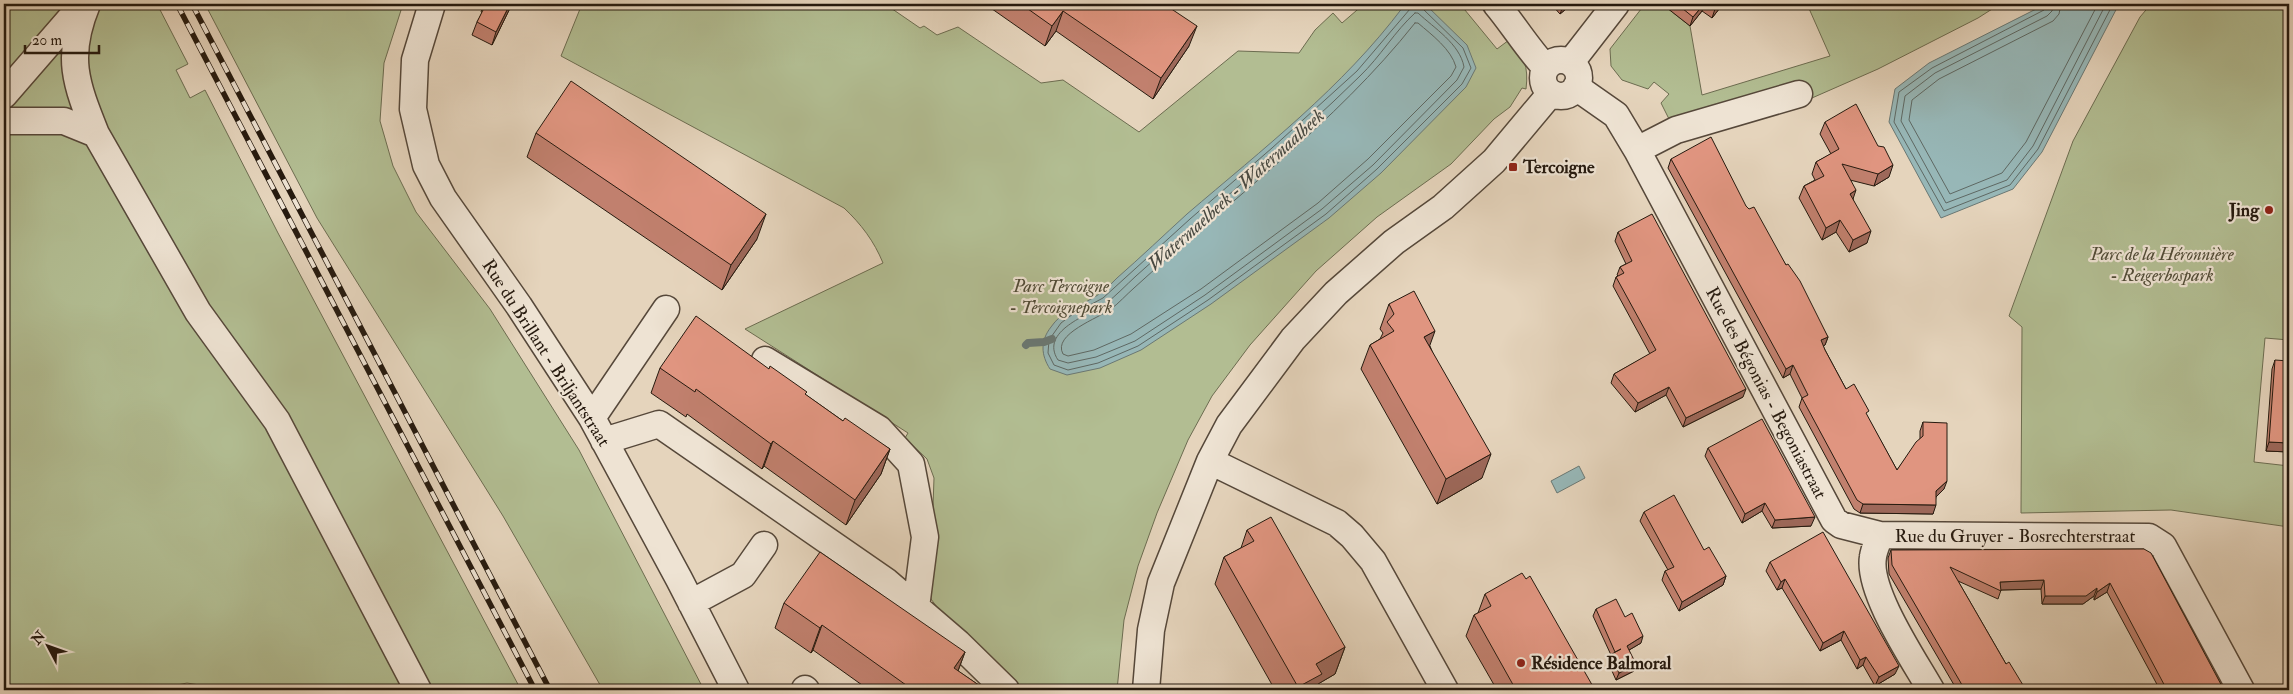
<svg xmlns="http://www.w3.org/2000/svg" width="2293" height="694" font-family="'IM FELL Double Pica',serif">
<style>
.green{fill:#b2bd92;stroke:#6c6c50}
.water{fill:#97b7b7;stroke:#6a7874}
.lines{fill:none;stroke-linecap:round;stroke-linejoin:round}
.shore{stroke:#5e6863;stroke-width:1}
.stream{stroke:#6a7874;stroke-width:8}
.minor-casing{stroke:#56483a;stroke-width:29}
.minor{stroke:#eee3d3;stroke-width:26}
.rail-casing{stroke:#261a0f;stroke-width:5.5}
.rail{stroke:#eee3d3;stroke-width:4;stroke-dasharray:11;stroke-linecap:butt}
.wall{fill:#c1806e;stroke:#261a0f}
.shaded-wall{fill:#9d685a;stroke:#261a0f}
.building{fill:#e09580;stroke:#261a0f}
.poi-dot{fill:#8f2418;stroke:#eee3d3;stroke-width:2}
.labels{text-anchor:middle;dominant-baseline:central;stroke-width:4.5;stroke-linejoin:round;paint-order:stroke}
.poi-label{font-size:18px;font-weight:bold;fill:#261a0f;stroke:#eee3d3;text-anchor:start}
.park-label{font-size:18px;font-style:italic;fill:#504b36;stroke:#eee3d3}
.street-label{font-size:18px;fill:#261a0f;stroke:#eee3d3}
.water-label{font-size:19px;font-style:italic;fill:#484941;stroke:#eee3d3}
</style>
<rect width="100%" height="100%" fill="#e5d4bc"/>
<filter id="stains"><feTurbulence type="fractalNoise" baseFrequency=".004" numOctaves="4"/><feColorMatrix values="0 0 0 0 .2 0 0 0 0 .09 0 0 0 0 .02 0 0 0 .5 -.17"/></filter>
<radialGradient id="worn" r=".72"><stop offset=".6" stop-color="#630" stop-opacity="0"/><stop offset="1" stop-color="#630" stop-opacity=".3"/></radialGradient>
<path class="green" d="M4,4H157L188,64L176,70L190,98L205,90L278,233L521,690H230L187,683L152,690H4Z
M205,4H403L384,63L380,121L393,166L416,212L490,309L579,450L704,690H603L503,516L317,218Z
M582,4H885L920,28L924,26L937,35L958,27L1041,83L1063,80L1139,132L1238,51L1299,53L1315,30L1333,13L1342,23L1364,4H1460L1497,49L1513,37C1523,57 1529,66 1526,89L1522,88L1510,107L1494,119L1451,164L1377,217L1316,271L1250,345L1212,396L1188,440L1157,513L1138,566L1124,620L1117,690H1022L1007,679L945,618L931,599L930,593L934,478L927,459L905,438L908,433L745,329L883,263C874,241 861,224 844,208L561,56Z
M1645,4H1662L1690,26L1702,95L1830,56L1807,4H2000L1978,18L1878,69L1796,105L1671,123L1661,103L1669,94L1654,82L1648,89L1622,80L1611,66L1610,49Z
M2151,4H2289V340L2265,338L2254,462L2289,466V527L2171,510L2021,513L2022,327L2009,316L2073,141L2140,17Z"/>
<path class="water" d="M1411,4H1425L1467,45L1476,68L1466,87L1381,173L1329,218L1211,304L1141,350L1100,368L1067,375L1050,369C1041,355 1040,341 1051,327C1061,312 1076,308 1091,299C1101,294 1109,286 1117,278C1141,257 1164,235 1187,214C1263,149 1343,87 1403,7Z
M2046,4H2119L2042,152L2013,189L1941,218L1889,122L1895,89L1929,63Z
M1579,466L1585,478L1557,493L1551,481Z"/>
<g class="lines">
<path class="shore" d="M1411,4L1410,9L1357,71L1272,148L1190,219L1103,298L1073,314L1061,323L1049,340L1048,353L1054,365L1068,370L1098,363L1138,346L1208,300L1326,214L1377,169L1462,84L1471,68L1463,48L1423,9L1422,4
M2047,4L2044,10L1932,68L1899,92L1894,122L1944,211L2010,185L2038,149L2113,4
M2054,4L2052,11L2047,16L1935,73L1905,96L1901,121L1946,203L2007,180L2033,146L2106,4
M2061,4L2059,14L2053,21L1939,79L1912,100L1909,120L1950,194L2002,173L2026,142L2098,4
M1415,13H1418C1434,28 1460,44 1464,67L1457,80L1373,165L1322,209L1205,295L1135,341L1096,357L1068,363L1058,360C1039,331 1089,315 1105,304C1116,296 1126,285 1136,276C1210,209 1289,146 1360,76C1380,57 1395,31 1415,13Z
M1415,23H1418C1432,35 1451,49 1456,67L1451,76L1368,159L1318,203L1201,289L1131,334L1094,350L1068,356L1063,354C1052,334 1099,318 1111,309C1119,303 1126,295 1134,288C1228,202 1335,124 1415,23Z"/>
<path class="stream" d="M1026,345L1028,343L1044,342L1052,339"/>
<g class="minor-casing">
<path id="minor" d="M87,4C65,57 76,84 96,134
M432,4L415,60L413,109L426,165L443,198L519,306L592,418L679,579L736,690
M1496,4C1513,24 1527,48 1546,68
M1543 78a18 18 0 1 1 36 0a18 18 0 1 1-36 0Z
M1571,62L1616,4
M1576,87L1616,115L1637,150L1834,520L1841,525L1880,535L2149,537L2163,546L2241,690
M4,95L83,4
M4,121H64L96,134L198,312L277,421L418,690
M1637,150L1676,130L1799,94
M765,360L879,429L911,464L925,537L916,607
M592,418L666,309
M604,441L659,424L887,582L958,643L1006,690
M1210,461L1337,523L1352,536L1373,561L1445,690
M1880,535C1878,542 1874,549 1873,557C1867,591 1914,660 1931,690
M691,603L743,575L764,545
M805,689L806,690
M1146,690L1151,630L1161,583L1210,461L1229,425L1293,339L1336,293L1394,242L1443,207L1494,161L1551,93"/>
</g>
<use href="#minor" class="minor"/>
<g class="rail-casing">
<path id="rail" d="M177,4L535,690
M192,4L550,690"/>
</g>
<use href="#rail" class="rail"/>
</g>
<path class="wall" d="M484,4H512L492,45L472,35L477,22L482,13L481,12Z
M985,4H1164L1189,46L1153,99L1056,31L1045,46Z
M1551,4H1572L1560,14Z
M1662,4H1723L1712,18L1702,11L1690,26Z
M1825,122L1889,177L1874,186L1850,180L1853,199L1867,243L1849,252L1836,232L1822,240L1799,198L1804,186L1815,180L1812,174L1816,162L1831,154L1820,134Z
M536,133L757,239L722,290L527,157Z
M1671,159L1746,206L1786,265L1828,337L1825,345L1823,346L1825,350L1846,389L1867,416L1897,470L1920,439V431L1923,422L1944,489L1936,497L1933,514L1860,513L1854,509L1799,407L1802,398L1790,374L1783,378L1668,168Z
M1618,232L1743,397L1683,427L1666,395L1635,412L1611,383L1614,374L1650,354L1613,286L1616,277L1618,276L1617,275L1620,267L1626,264L1615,241Z
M1389,304L1430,346L1482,478L1437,504L1361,369L1370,345L1380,339L1383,333L1380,329Z
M2275,360L2289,452L2266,451L2272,369Z
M660,368L769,369L843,421L890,449L881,474L846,525L764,466L762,469L687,414L686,417L651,393Z
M1708,448L1811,526L1772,528L1762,511L1742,523L1705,456Z
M1644,512L1704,550L1726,576L1723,585L1679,611L1662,580L1665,571L1668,570L1640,521Z
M1247,530L1345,647L1335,674L1318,684L1316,690H1275L1215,584L1224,557L1241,548Z
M2144,549L2224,690H2160L2107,592L2094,600V596L2083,604H2042L2041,589L2001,590L1998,599L1958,581L2006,664L2026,690H1957L1889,574L1888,558L1891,550Z
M1770,562L1895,674L1875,686L1863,665L1857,669L1841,640L1820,651L1782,588L1777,590L1766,571Z
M1485,594L1595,690H1497L1466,636L1474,615L1478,613Z
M784,603L965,652L958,671L986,690H869L813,650L811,653L775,628Z
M1596,609L1641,643L1629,650L1634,671L1616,680L1608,662L1611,655L1593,616Z"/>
<path class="shaded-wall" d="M510,4H512L492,45L496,32Z
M1564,4H1572L1560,14Z
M1704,4H1705L1702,11L1690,26L1693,17Z
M1719,4H1723L1712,18L1715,9Z
M1063,11L1056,31L1045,46L1052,26Z
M1197,26L1189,46L1153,99L1161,78Z
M1893,165L1889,177L1874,186L1878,174Z
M1856,190L1852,202L1850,194Z
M766,214L757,239L722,290L731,265Z
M1840,220L1836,232L1822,240L1826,228Z
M1871,231L1867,243L1849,252L1853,240Z
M1435,331L1426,356L1424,337Z
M1828,337L1825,345L1818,349L1821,340Z
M1793,365L1790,374L1783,378L1786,369Z
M1669,387L1666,395L1635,412L1638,403Z
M1746,389L1743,397L1683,427L1686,418Z
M773,441L764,466L762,469L771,444Z
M2269,442L2289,443V452L2266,451Z
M890,449L881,474L846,525L855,500Z
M1491,454L1482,478L1437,504L1446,479Z
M1947,481L1944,489L1933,500L1936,491Z
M1765,503L1762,511L1742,523L1745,514Z
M1863,504L1936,505L1933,514L1860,513Z
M1815,517L1811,526L1772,528L1775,520Z
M1726,576L1723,585L1679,611L1682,602Z
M1785,579L1782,588L1777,590L1781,582Z
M2044,580L2041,589L2000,590V582Z
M2110,583L2107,592L2094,600L2097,592Z
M2097,588L2094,596L2083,604H2042L2045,596Z
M822,625L813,650L811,653L820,628Z
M1844,631L1841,640L1820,651L1823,643Z
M1643,636L1641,643L1624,653L1627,646Z
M1345,647L1335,674L1318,684L1316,690H1297L1298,687L1316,664Z
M965,652L956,676L954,668Z
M1866,657L1863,665L1857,669L1860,660Z
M1636,664L1634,671L1616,680L1619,673Z
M1899,666L1895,674L1875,686L1879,677Z"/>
<path class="building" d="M486,4H510L496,32L477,22Z
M1021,4H1164L1197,26L1161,78L1063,11L1052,26Z
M1677,4H1704L1693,17Z
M1708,4H1719L1715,9Z
M571,81L766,214L731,265L536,133Z
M1856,104L1878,146L1884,147L1893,165L1878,174L1842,164L1856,190L1850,194L1871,231L1853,240L1840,220L1826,228L1804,186L1824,176L1816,162L1839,149L1825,122Z
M1711,137L1746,206L1749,209L1754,207L1786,265L1788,264L1800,281L1828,337L1821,340L1825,350L1846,389L1854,384L1869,411L1866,413L1897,470L1916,442L1923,436V422L1947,423V481L1936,491V505L1863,504L1857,500L1802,398L1808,395L1793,365L1786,369L1671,159Z
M1652,214L1746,389L1686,418L1669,387L1638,403L1614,374L1656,350L1616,277L1624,273L1620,267L1632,261L1618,232Z
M1414,291L1435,331L1424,337L1491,454L1446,479L1370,345L1394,331L1387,322L1394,314L1389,304Z
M696,316L769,369L770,366L807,392L805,394L843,421L845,418L890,449L855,500L773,441L771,444L696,389L695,392L660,368Z
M2275,360L2289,361V443L2269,442Z
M1762,419L1815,517L1775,520L1765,503L1745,514L1708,448Z
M1674,495L1704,550L1709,547L1726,576L1682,602L1665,571L1674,567L1644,512Z
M1271,517L1345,647L1316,664L1322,674L1298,687L1224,557L1254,541L1247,530Z
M1823,532L1899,666L1879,677L1866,657L1860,660L1844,631L1823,643L1785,579L1781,582L1770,562Z
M2144,549L2151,553L2224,690H2167L2110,583L2097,592V588L2086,596H2045L2044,580L2000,582L2001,591L1950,567L2006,664L2009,662L2026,690H1965L1892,565L1891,550Z
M820,552L965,652L954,668L986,690H913L822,625L820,628L784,603Z
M1522,573L1526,579L1530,576L1595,690H1516L1474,615L1491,606L1485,594Z
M1616,599L1625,617L1632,613L1643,636L1627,646L1636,664L1619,673L1610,655L1621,649L1615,652L1596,609Z"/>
<g class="poi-dot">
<rect x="1508" y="162" width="10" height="10" rx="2.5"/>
<circle cx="2269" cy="210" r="5"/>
<circle cx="1521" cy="663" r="5"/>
</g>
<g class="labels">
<g class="poi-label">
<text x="1523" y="167">Tercoigne</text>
<text x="2259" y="210" text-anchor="end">Jing</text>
<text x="1531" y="663">Résidence Balmoral</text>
</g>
<g class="park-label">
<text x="2162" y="254">Parc de la Héronnière<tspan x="2162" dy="21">- Reigerbospark</tspan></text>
<text x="1061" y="286">Parc Tercoigne<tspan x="1061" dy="21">- Tercoignepark</tspan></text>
</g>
<g class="street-label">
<text transform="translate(546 353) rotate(57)">Rue du Brillant - Briljantstraat</text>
<text transform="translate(1766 393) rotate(62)">Rue des Bégonias - Begoniastraat</text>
<text x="2015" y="536">Rue du Gruyer - Bosrechterstraat</text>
</g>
<g class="water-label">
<text transform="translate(1236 190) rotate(-42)">Watermaelbeek - Watermaalbeek</text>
</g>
</g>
<rect width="2293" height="694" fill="none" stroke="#e5d4bc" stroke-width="20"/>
<rect x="5" y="5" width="2283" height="684" fill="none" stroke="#261a0f" stroke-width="2.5"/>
<rect x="10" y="10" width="2273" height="674" fill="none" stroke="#261a0f"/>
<g transform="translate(48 646) rotate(311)" stroke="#eee3d3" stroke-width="4" paint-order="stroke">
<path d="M0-4L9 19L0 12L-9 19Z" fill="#261a0f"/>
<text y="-8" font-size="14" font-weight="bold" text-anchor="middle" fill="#261a0f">N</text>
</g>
<path d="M25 45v8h74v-8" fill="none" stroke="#261a0f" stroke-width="2.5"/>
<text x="32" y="45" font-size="15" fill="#261a0f" stroke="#eee3d3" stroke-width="4" paint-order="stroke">20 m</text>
<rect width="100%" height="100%" filter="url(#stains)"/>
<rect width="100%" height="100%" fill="url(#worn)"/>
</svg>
